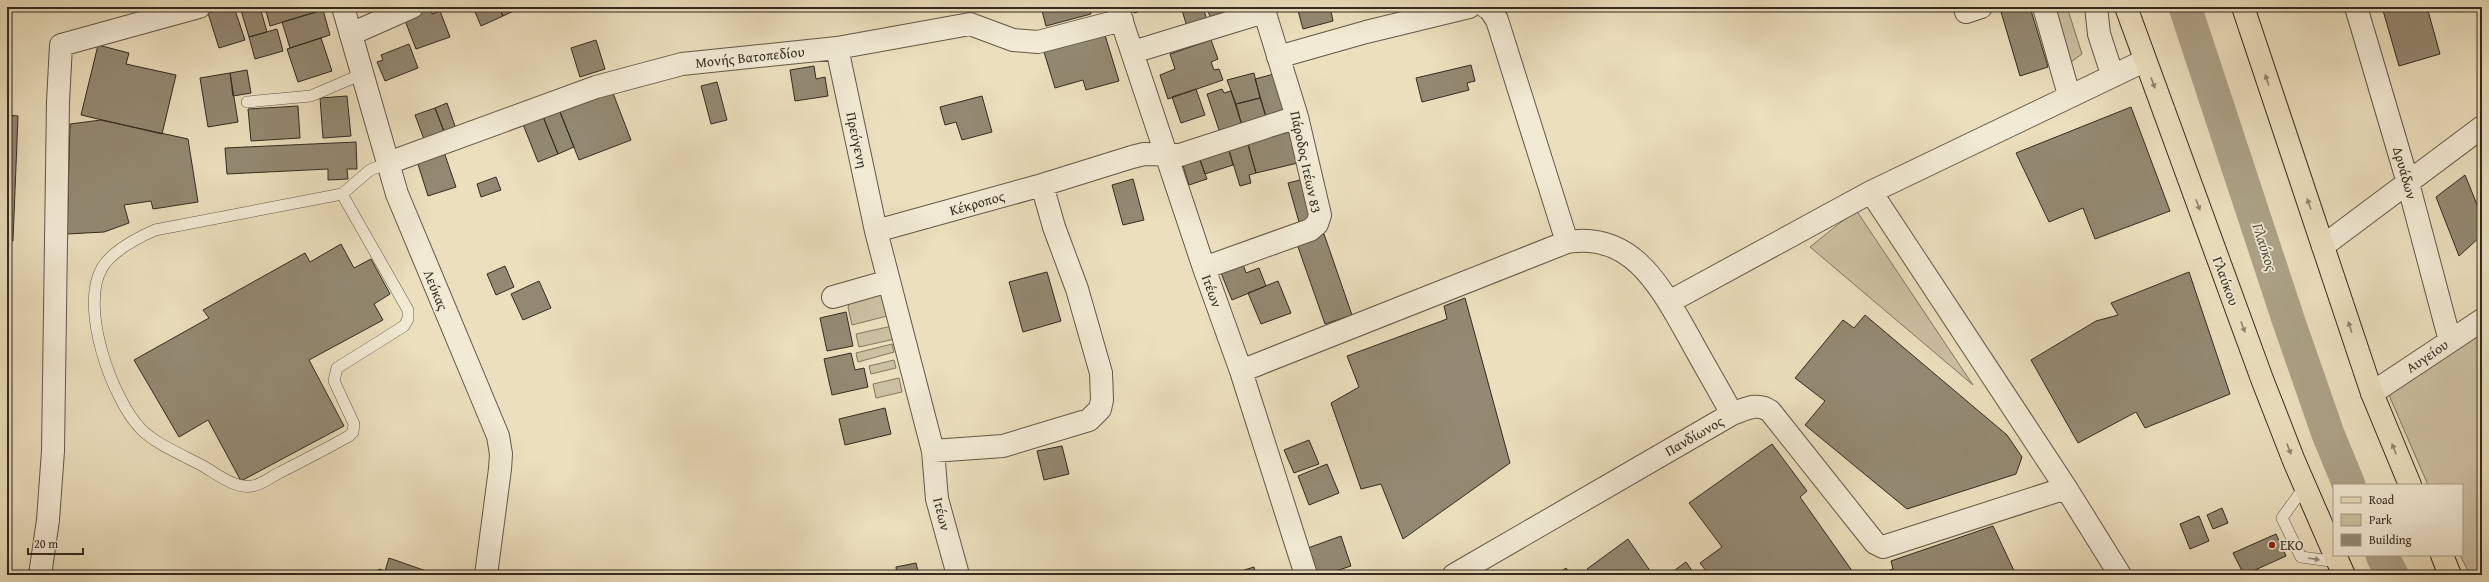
<svg xmlns="http://www.w3.org/2000/svg" width="2489" height="582" font-family="'Gentium Book Plus',serif">
<style>
.green{fill:#ccc0a2;stroke:#807661}
.lines{fill:none;stroke-linecap:round;stroke-linejoin:round}
.river{stroke:#aca288;stroke-width:33}
.building{fill:#938972;stroke:#332b20}
.service-casing{stroke:#615847;stroke-width:12}
.minor-casing{stroke:#615847;stroke-width:24}
.tertiary-casing{stroke:#615847;stroke-width:24}
.primary-casing{stroke:#332b20;stroke-width:24}
.service{stroke:#f2ead4;stroke-width:11}
.minor{stroke:#f2ead4;stroke-width:22}
.tertiary{stroke:#f2ead4;stroke-width:22}
.primary{stroke:#ebdfbd;stroke-width:22}
.oneway{fill:#8f856e}
.oneway2{fill:#928a7a}
.poi-dot{fill:#8f2418;stroke:#f2ead4;stroke-width:1.5}
.labels{text-anchor:middle;dominant-baseline:central;stroke-width:3.5;stroke-linejoin:round;paint-order:stroke}
.street-label{font-size:14px;fill:#332b20;stroke:#f2ead4}
.poi-label{font-size:14px;fill:#332b20;stroke:#f2ead4;text-anchor:start}
.water-label{font-size:15px;font-style:italic;fill:#574f3f;stroke:#f2ead4}
</style>
<rect width="100%" height="100%" fill="#ebdfbd"/>
<filter id="stains"><feTurbulence type="fractalNoise" baseFrequency=".005" numOctaves="4"/><feColorMatrix values="0 0 0 0 .2 0 0 0 0 .09 0 0 0 0 .02 0 0 0 .5 -.17"/></filter>
<radialGradient id="worn" r=".72"><stop offset=".6" stop-color="#630" stop-opacity="0"/><stop offset="1" stop-color="#630" stop-opacity=".3"/></radialGradient>
<path class="green" d="M2050,7H2067L2082,54L2068,64Z
M1856,210L1973,385L1810,247Z
M885,289L891,315L852,325L848,307L852,298Z
M892,326L895,339L859,347L856,334Z
M2482,330V575H2470L2460,555H2462V485H2428L2389,395L2398,386Z
M892,344L894,352L858,362L856,353Z
M894,360L896,368L871,374L869,366Z
M899,378L902,392L876,398L873,384Z"/>
<g class="lines">
<path class="river" d="M2185,7L2289,322L2328,434L2349,485
M2382,555L2392,575"/>
</g>
<path class="building" d="M227,7H234L245,40L219,48L208,13Z
M240,7H260L267,32L249,37Z
M265,7H314L316,12L270,26Z
M473,7H499L503,16L481,26Z
M499,7H517L518,9L503,16Z
M1041,7H1090L1091,14L1046,26Z
M1132,7H1154L1134,13Z
M1181,7H1203L1208,24L1188,30Z
M1206,7H1247L1213,23Z
M1297,7H1330L1333,21L1303,29Z
M2018,7H2030L2048,67L2020,76L2001,12Z
M2382,7H2427L2440,54L2399,66Z
M431,8L432,14L440,11L450,37L416,49L404,18Z
M323,10L330,35L290,48L282,22Z
M277,29L283,51L255,59L249,37Z
M1105,35L1119,81L1086,90L1083,80L1055,88L1044,52Z
M321,38L332,71L298,82L287,49Z
M596,40L605,69L580,77L571,48Z
M1211,40L1218,59L1211,62L1214,70L1219,69L1223,80L1168,99L1160,75L1175,69L1170,54Z
M409,44L418,68L385,81L377,62L383,60L381,55Z
M98,45L129,53L126,64L176,75L162,134L81,115Z
M1471,65L1475,81L1467,83L1469,90L1422,102L1416,78Z
M814,66L816,79L825,77L828,96L795,101L790,70Z
M247,70L251,93L233,96L230,73Z
M230,73L238,122L208,127L200,78Z
M1254,73L1260,98L1236,104L1227,80Z
M1278,73L1289,114L1267,120L1255,79Z
M717,82L727,120L711,124L701,86Z
M611,88L631,140L579,160L558,107Z
M1196,89L1205,115L1181,123L1172,97Z
M1222,89L1224,93L1231,91L1243,129L1221,136L1207,94Z
M347,96L351,136L323,138L320,98Z
M982,96L992,132L962,140L956,122L945,125L940,107Z
M1260,98L1267,120L1243,129L1236,104Z
M447,103L456,129L445,134L435,108Z
M298,106L300,138L251,141L248,109Z
M558,107L574,147L558,154L542,114Z
M2131,107L2170,211L2095,239L2083,208L2049,222L2016,153Z
M435,108L445,134L425,142L415,115Z
M542,114L558,154L538,162L522,122Z
M7,115L18,116L13,241L7,240Z
M101,120L188,139L198,202L153,209L151,201L124,205L129,223L104,232L67,234L70,124Z
M1291,126L1302,162L1256,173L1247,141Z
M1247,141L1256,173L1249,175L1251,183L1240,186L1228,147Z
M356,142L357,169H347L348,179L328,180V169L227,174L225,148Z
M1228,147L1233,165L1205,174L1199,157Z
M444,152L456,187L428,196L417,161Z
M1199,157L1207,179L1189,185L1182,162Z
M2465,175L2482,217V235L2459,256L2436,197Z
M496,177L501,190L481,197L477,184Z
M1308,178L1319,217L1299,222L1288,183Z
M1133,179L1144,220L1123,225L1112,185Z
M1324,234L1352,315L1325,324L1297,244Z
M341,244L354,268L371,259L390,294L374,304L383,320L309,360L344,426L241,481L208,420L179,437L134,360L209,318L203,310L305,253L310,262Z
M1243,264L1246,273L1259,268L1266,286L1232,300L1221,273Z
M505,266L514,287L496,295L487,274Z
M1047,272L1061,321L1023,332L1009,282Z
M2189,272L2230,394L2145,428L2136,412L2078,443L2031,360L2096,321L2118,315L2111,303Z
M539,281L551,308L523,320L511,294Z
M1278,281L1291,313L1261,324L1248,293Z
M1465,298L1510,463L1403,539L1381,484L1361,489L1331,403L1359,387L1347,356L1447,319L1444,306Z
M846,312L853,346L827,351L820,318Z
M1865,315L2007,435L2022,457L2016,474L1907,509L1805,425L1825,401L1795,378L1843,320L1854,328Z
M851,353L855,370L864,368L868,387L832,395L824,359Z
M885,408L891,434L845,445L839,419Z
M1309,440L1319,464L1294,473L1284,450Z
M1772,444L1807,491L1800,497L1855,575H1709L1700,563L1722,547L1689,503Z
M1062,446L1069,474L1044,480L1037,451Z
M1327,464L1339,493L1309,505L1298,476Z
M2222,508L2228,523L2213,529L2207,515Z
M2199,516L2209,541L2190,549L2180,524Z
M1993,526L2016,575H1875L1893,569L1891,561Z
M2276,534L2286,556L2244,575L2233,553Z
M1341,536L1351,566L1324,575H1318L1308,548Z
M1628,539L1653,575H1591L1587,569Z
M389,558L432,573L431,575H377L379,569L385,571Z
M1686,562L1695,575H1668Z
M916,563L919,575H897L896,567Z
M1254,567L1256,575H1228Z
M1566,568L1571,575H1556Z"/>
<g class="lines">
<g class="service-casing">
<path id="service" d="M247,102L311,96L362,74
M342,194L408,310V319L404,326L337,368L334,381L354,424L353,432L349,436C326,449 302,461 279,473C271,477 261,485 252,486C235,489 217,474 203,466C185,456 155,444 141,429C112,399 79,307 102,268C112,251 137,238 155,230L342,194L370,170L388,163
M2305,486L2282,518L2301,557L2338,562"/>
</g>
<g class="minor-casing">
<path id="minor" d="M1117,7L1204,268L1241,371L1306,575
M1486,7L1489,8L1497,20L1567,242
M2044,7L2069,95
M2096,7L2099,34L2112,74
M2356,7L2408,183L2450,341
M1966,12L1981,7
M351,34L412,7
M837,48L876,231
M1133,52L1264,12
M1278,57L1366,32L1469,7
M388,163L596,87L682,64L837,48L970,24L1013,40L1038,42L1122,20
M1871,192L2066,488L2120,575
M2323,246L2482,127
M1204,268L1310,230L1317,224L1320,215L1297,117L1263,7
M833,297L889,281
M1669,302L1871,192L2144,61
M1241,371L1567,242C1633,231 1661,288 1689,337C1703,363 1718,388 1732,414L1454,575
M2372,393L2482,320
M1732,414C1746,409 1757,402 1770,411L1875,543L1883,547L2066,488
M933,451L1003,446L1089,420L1100,409L1102,400L1101,373L1077,289L1054,227L1042,185
M40,575L48,520L53,451L58,102L61,45L199,7
M958,575L937,499L933,451L876,231L1042,185L1132,157L1144,154L1180,155L1297,117"/>
</g>
<g class="tertiary-casing">
<path id="tertiary" d="M343,7L397,194L498,436L501,454L500,469L486,575"/>
</g>
<g class="primary-casing">
<path id="primary" d="M2126,7L2262,379L2294,461L2334,553
M2243,7L2372,393L2410,485
M2335,555L2344,575
M2442,555L2450,575"/>
</g>
<use href="#service" class="service"/>
<use href="#minor" class="minor"/>
<use href="#tertiary" class="tertiary"/>
<use href="#primary" class="primary"/>
</g>
<defs><path id="oneway-solid" d="M-6-.8H1V-3.2L6.5 0L1 3.2V.8H-6Z"/></defs>
<g class="oneway">
<use href="#oneway-solid" transform="translate(2267 80) rotate(-108)"/>
<use href="#oneway-solid" transform="translate(2153 83) rotate(70)"/>
<use href="#oneway-solid" transform="translate(2309 204) rotate(-109)"/>
<use href="#oneway-solid" transform="translate(2198 205) rotate(70)"/>
<use href="#oneway-solid" transform="translate(2243 327) rotate(70)"/>
<use href="#oneway-solid" transform="translate(2350 327) rotate(-108)"/>
<use href="#oneway-solid" transform="translate(2289 449) rotate(69)"/>
<use href="#oneway-solid" transform="translate(2394 449) rotate(-112)"/>
</g>
<use class="oneway2" href="#oneway-solid" transform="translate(2314 559) rotate(9)"/>
<circle class="poi-dot" cx="2272" cy="545" r="4"/>
<g class="labels">
<g class="street-label">
<text transform="translate(750 57) rotate(-6)">Μονής Βατοπεδίου</text>
<text transform="translate(857 140) rotate(78)">Πρεύγενη</text>
<text transform="translate(1306 162) rotate(78)">Πάροδος Ιτέων 83</text>
<text transform="translate(2405 173) rotate(74)">Δρυάδων</text>
<text transform="translate(977 203) rotate(-16)">Κέκροπος</text>
<text transform="translate(2226 281) rotate(70)">Γλαύκου</text>
<text transform="translate(436 290) rotate(68)">Λεύκας</text>
<text transform="translate(1212 291) rotate(70)">Ιτέων</text>
<text transform="translate(2427 356) rotate(-34)">Αυγείου</text>
<text transform="translate(1694 436) rotate(-30)">Πανδίωνος</text>
<text transform="translate(942 514) rotate(76)">Ιτέων</text>
</g>
<g class="poi-label">
<text x="2280" y="545">EKO</text>
</g>
<g class="water-label">
<text transform="translate(2265 247) rotate(72)">Γλαύκος</text>
</g>
</g>
<rect width="2489" height="582" fill="none" stroke="#ebdfbd" stroke-width="24"/>
<rect x="8" y="8" width="2473" height="566" fill="none" stroke="#332b20" stroke-width="2"/>
<rect x="12" y="12" width="2465" height="558" fill="none" stroke="#332b20"/>
<rect x="2333" y="484" width="130" height="72" fill="#f2ead4" stroke="#a69e8c"/>
<rect x="2341" y="497" width="20" height="6" fill="#ebdfbd" stroke="#a69e8c"/>
<text x="2369" y="504" font-size="12" fill="#332b20">Road</text>
<rect x="2341" y="514" width="20" height="12" fill="#ccc0a2" stroke="#a69e8c"/>
<text x="2369" y="524" font-size="12" fill="#332b20">Park</text>
<rect x="2341" y="534" width="20" height="12" fill="#938972" stroke="#a69e8c"/>
<text x="2369" y="544" font-size="12" fill="#332b20">Building</text>
<path d="M28 548v6h55v-6" fill="none" stroke="#332b20" stroke-width="2"/>
<text x="34" y="548" font-size="12" fill="#332b20" stroke="#f2ead4" stroke-width="3" paint-order="stroke">20 m</text>
<rect width="100%" height="100%" filter="url(#stains)"/>
<rect width="100%" height="100%" fill="url(#worn)"/>
</svg>
